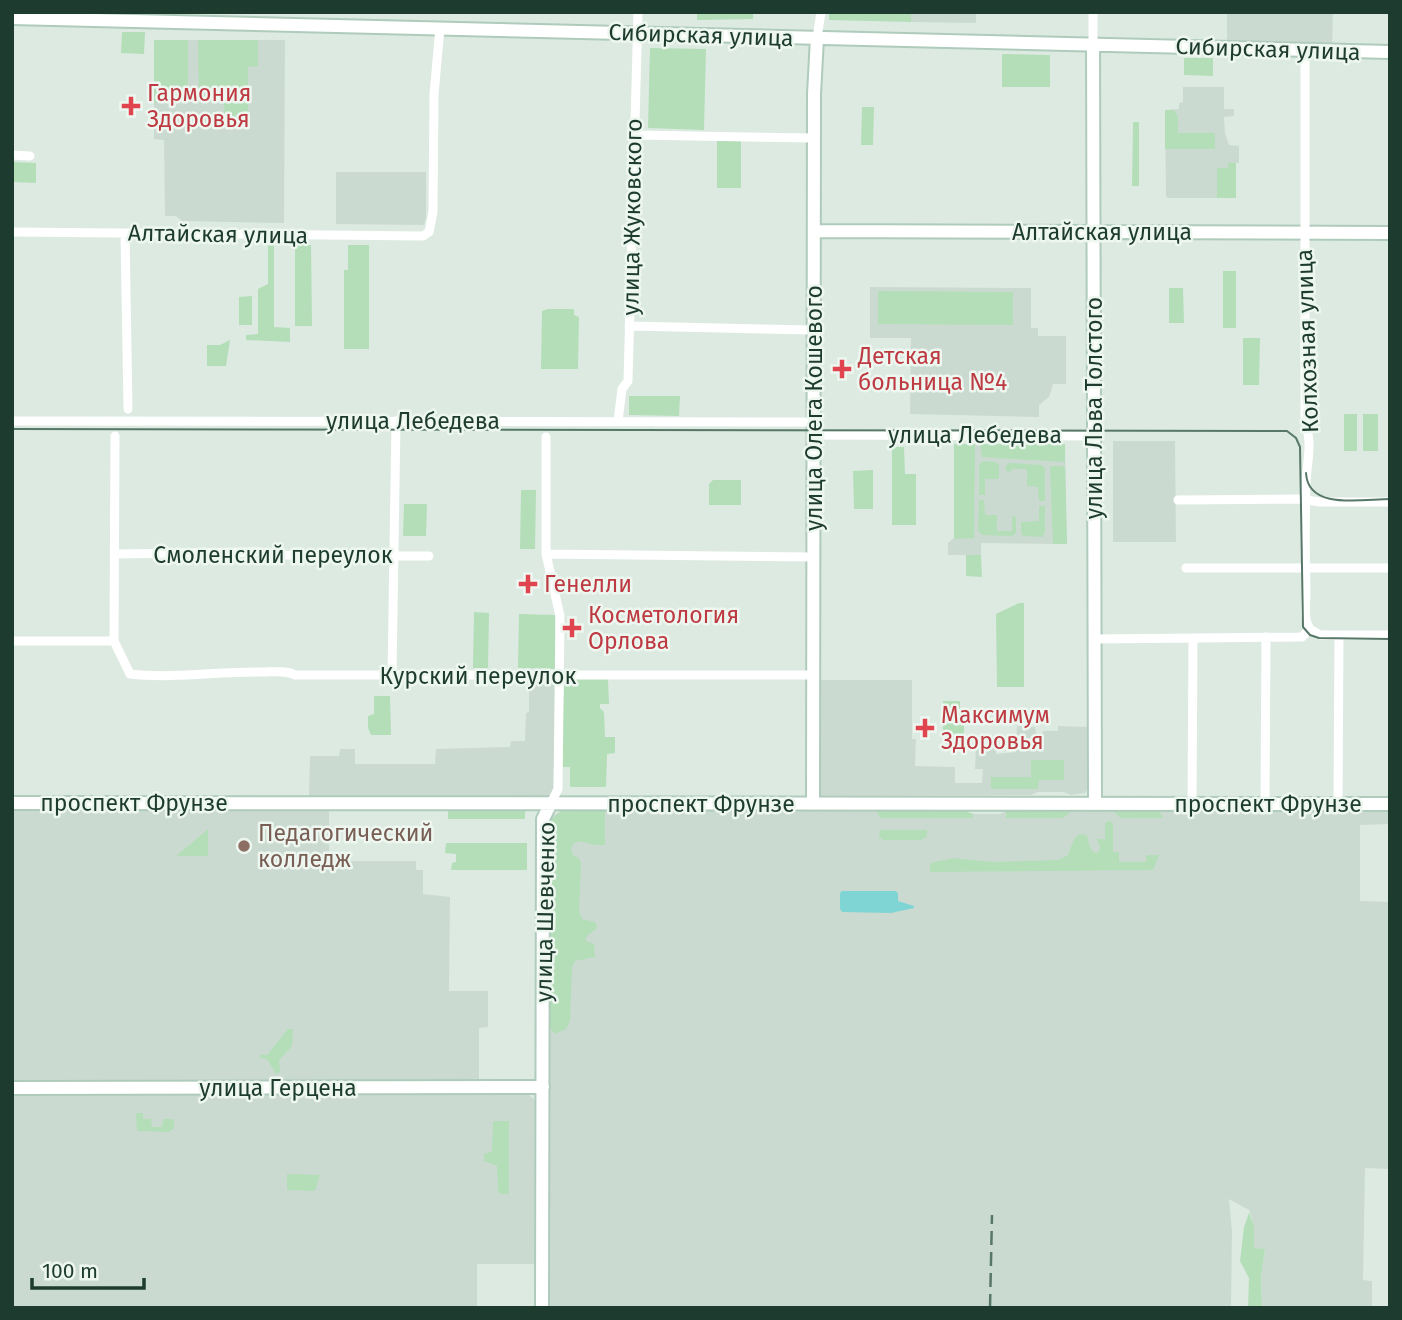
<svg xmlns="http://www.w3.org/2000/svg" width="1402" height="1320" font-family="'Fira Sans',sans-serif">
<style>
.built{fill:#cbdad1}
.green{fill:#b3deb8}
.water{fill:#7fd5d4}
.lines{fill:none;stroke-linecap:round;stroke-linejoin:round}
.secondary-casing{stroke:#afcbbc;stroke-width:16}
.street{stroke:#fff;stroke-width:9}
.secondary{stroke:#fff;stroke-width:12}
.tram{stroke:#577769;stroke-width:2}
.rail{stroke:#577769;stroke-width:2.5;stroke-dasharray:14 7;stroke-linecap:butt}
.health-dot{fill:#e0444e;stroke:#edf7f0;stroke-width:2.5}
.education-dot{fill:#8d6e63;stroke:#edf7f0;stroke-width:2.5}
.labels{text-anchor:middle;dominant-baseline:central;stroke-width:5;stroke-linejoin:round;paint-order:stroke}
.street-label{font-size:23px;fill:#1d3b2e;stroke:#edf7f0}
.health-label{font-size:23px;fill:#be3a42;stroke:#edf7f0;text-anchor:start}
.education-label{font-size:23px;fill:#785e54;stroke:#edf7f0;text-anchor:start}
</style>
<rect width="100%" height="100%" fill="#ddeae2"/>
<path class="built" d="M911,12H976V23L911,22Z
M1227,12H1333L1332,47L1227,44Z
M154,40H285L284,223L182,221L176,216H165L164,140L154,139Z
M1183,87H1224V109H1234V116L1224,117L1225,133L1229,145L1239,146V163H1236V198H1168L1166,196L1165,110L1179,109V103L1183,102Z
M336,172H426V217L424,225L336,224Z
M870,287L1031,288V328H1038V336H1066V384H1053L1049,397L1039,405V417L910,414L911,338H870Z
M1113,441H1175L1176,542H1113Z
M954,444H1065L1067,544L981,543V555H948V543L954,538Z
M533,679L557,680L553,792L550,796H309L310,756H339L340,749H355V764H435L436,749L510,747L511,741H525L526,713L529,712V691L533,690Z
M817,680H912V739H916L915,766L955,767V783H982L983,769H975L976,747H996V754L1016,752L1017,726L1035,727L1036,733H1043V731H1058V726L1090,727V785L1085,793L1071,795L1064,792H1038L1031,795L820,796L817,795Z
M329,809V857L337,861H416V870H423V894L450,897L449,991H488V1027L479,1028V1080L12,1081V810Z
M561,811H965L973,814H1000L1006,811H1390V824L1360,825V901L1390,902V1169L1365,1168L1363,1280L1372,1281V1308H1262L1261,1277L1265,1250L1254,1248V1226L1249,1210L1229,1199L1232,1231L1231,1308H548V905L552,888V859L548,844L552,816Z
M472,1091L529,1095L537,1102L536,1264H477V1308H12V1095Z"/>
<path class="green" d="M697,12H753V19L697,20Z
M829,12H911V22L829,20Z
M122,32H145L144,54L121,53Z
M154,40H188V102L154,103Z
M198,40H258V66L248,67V123L225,124L224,102H199Z
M650,48L706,49L704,130L648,128Z
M1002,54L1050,55V87H1002Z
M1184,58H1213V76L1184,75Z
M862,107H874L873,145H861Z
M1165,110H1174L1178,116V133H1215V149H1165Z
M1133,122H1139V186H1132Z
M717,140H741V188H717Z
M12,162L36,163V183L12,182Z
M1228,163H1236V198H1217V168H1228Z
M268,245H274V327L290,328V342L246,340V335L258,334V289L268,284Z
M295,245H311L312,326H295Z
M348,245H369V349H344V270H348Z
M1223,271H1236V328H1223Z
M1169,288H1183L1184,323H1169Z
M878,291L1013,292V325L878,324Z
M252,296V325H239V297Z
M548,309H574V315L579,317L578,369H541L542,311Z
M1243,338H1260L1259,385H1243Z
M230,340L226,366H207V345H220Z
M629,396H680L679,416L629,415Z
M1344,414H1357V451H1344Z
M1363,414H1378V451H1363Z
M954,444H975L974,538L954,539Z
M980,444H1065V462L982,457Z
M892,447H904L905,474H916V525H892Z
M982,461L995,462L999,465V479H985V495H979V465Z
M1009,463L1042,465L1045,469V501H1039L1038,487L1027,486V469H1011V472L1006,471V466Z
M1050,466H1065L1067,544H1053Z
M873,470V509H854L853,471Z
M713,480H741V505H709V484Z
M521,490H536L535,549H520Z
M979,500H984L985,515H997V531H1012V516L1016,517V533L1012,536L982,535L978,530Z
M404,504H427L426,536H403Z
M1039,506H1045V532L1042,537L1023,536L1021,533V522L1039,521Z
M966,555H981L982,577L966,576Z
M1019,603H1024V687H997L996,614Z
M474,612L489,613L488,668H473Z
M519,614L555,615L556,669L518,668Z
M570,679H608L609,704H600V708L604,712L605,737H615V753L607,754L606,787H570V767H561L564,683Z
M374,696H390L391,735H371L368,728V716L374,714Z
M943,701H960V711H968V714L964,715V736L961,739H943Z
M1031,760H1064V780H1039L1038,789H991V777H1031Z
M448,809L525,810V819H448Z
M561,811H605V845H594L580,841L574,843L571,848L573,855L579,858L581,864L579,911L582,919L595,922L597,928L586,937V941L594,944L595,957L575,961L572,967L570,1021L566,1029L555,1034L549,1027L548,905C554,876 548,851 548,822Z
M876,811H965L973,814V818H880Z
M1006,811H1072L1063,818H1006Z
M1114,811H1159L1163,818H1120Z
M1110,821L1113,825V852H1119V862H1146V855H1159L1153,870L930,872V863L954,858L993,862L1059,860L1068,855L1074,839L1080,834L1087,835L1090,848L1095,853L1099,852L1100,847L1097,839H1105V823Z
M208,829V856H176Z
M880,830H927V837L920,840H883L879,837Z
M446,843H527V870H451L452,863L456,862V854L445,853Z
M288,1029H293L292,1046L279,1060L280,1072L276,1074L267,1059L260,1058V1055H267Z
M136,1113H143V1119H151L152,1127H162L163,1119H174V1128L169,1132L137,1131Z
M493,1121H509V1194H501L498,1191L497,1166L484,1161V1154L492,1151Z
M287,1174L320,1175L315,1191L287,1190Z
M1249,1213L1254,1226V1248L1265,1249L1261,1277L1262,1308H1248L1249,1278L1240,1261L1244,1227Z"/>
<path class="water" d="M842,891H895L898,893V901L914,906V908L891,913L842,912L840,909V893Z"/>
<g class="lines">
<g class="secondary-casing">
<path id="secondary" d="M12,18L1390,52
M1093,43L1095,804
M814,231L1390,233
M12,803L1390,804
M813,804L814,94L817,38
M12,1088L543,1087
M542,1308L543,819L551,803"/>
</g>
<path class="street" d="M817,38L821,12
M1093,43V12
M1305,51V420C1313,448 1307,457 1306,484C1305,520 1305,556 1306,592C1306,604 1303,619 1310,629
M634,135L814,138
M12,155L30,156
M12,232L423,236L429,232L433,212L434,94L440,28
M125,233L128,409
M629,326L813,330
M12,421L813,422
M618,421L622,389L628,381L638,12
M813,435L1094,436
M115,436L114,641L130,674C174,679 219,671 263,672C273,672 286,670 295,675H813
M546,437V554L560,616L558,789L551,803
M1178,500L1299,499L1320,502H1390
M116,554L258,552L277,555L429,556
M546,554L813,557
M1186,568H1390
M1094,639L1302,637L1310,629L1320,635H1390
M12,641H114
M392,675L396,421
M1192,804L1193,638
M1265,804L1266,637
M1338,804L1339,635"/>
<use href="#secondary" class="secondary"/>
<path class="tram" d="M12,429L1287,431L1296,438L1300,447L1303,627L1310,635L1319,638L1390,639
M1306,473C1308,511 1363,499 1390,499"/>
<path class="rail" d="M990,1308L992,1215"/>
</g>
<g class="health-dot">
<path d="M127.5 95.5h7v7h7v7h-7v7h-7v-7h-7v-7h7z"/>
<path d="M838.5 358.5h7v7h7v7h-7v7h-7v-7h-7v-7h7z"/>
<path d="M524.5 573.5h7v7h7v7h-7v7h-7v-7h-7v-7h7z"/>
<path d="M568.5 617.5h7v7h7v7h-7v7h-7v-7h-7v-7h7z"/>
<path d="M921.5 717.5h7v7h7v7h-7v7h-7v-7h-7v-7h7z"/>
</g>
<circle class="education-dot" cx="244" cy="846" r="7"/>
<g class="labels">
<g class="street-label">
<text transform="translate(701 35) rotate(2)">Сибирская улица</text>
<text transform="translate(1268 49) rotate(2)">Сибирская улица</text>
<text transform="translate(632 217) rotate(-89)">улица Жуковского</text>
<text x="1102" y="232">Алтайская улица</text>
<text transform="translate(218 234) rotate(1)">Алтайская улица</text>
<text transform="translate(1307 341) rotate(-92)">Колхозная улица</text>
<text transform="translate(814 408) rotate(-90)">улица Олега Кошевого</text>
<text transform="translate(1094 408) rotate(-90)">улица Льва Толстого</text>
<text x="413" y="421">улица Лебедева</text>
<text x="975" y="435">улица Лебедева</text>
<text x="273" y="555">Смоленский переулок</text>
<text x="478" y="676">Курский переулок</text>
<text x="134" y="803">проспект Фрунзе</text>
<text x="701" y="804">проспект Фрунзе</text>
<text x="1268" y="804">проспект Фрунзе</text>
<text transform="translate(545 912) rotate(-89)">улица Шевченко</text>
<text x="278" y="1088">улица Герцена</text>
</g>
<g class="health-label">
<text x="147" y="93">Гармония<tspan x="147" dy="26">Здоровья</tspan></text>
<text x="858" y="356">Детская<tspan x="858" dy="26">больница №4</tspan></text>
<text x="544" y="584">Генелли</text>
<text x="588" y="615">Косметология<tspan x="588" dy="26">Орлова</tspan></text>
<text x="941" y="715">Максимум<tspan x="941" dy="26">Здоровья</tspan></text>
</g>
<g class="education-label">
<text x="258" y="833">Педагогический<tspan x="258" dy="26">колледж</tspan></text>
</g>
</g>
<rect width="1402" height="1320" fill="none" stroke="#1d3b2e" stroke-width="28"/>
<path d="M32 1278v10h112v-10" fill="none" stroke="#1d3b2e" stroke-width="3.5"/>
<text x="42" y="1278" font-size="21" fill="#1d3b2e" stroke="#edf7f0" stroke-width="5" paint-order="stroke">100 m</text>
</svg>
